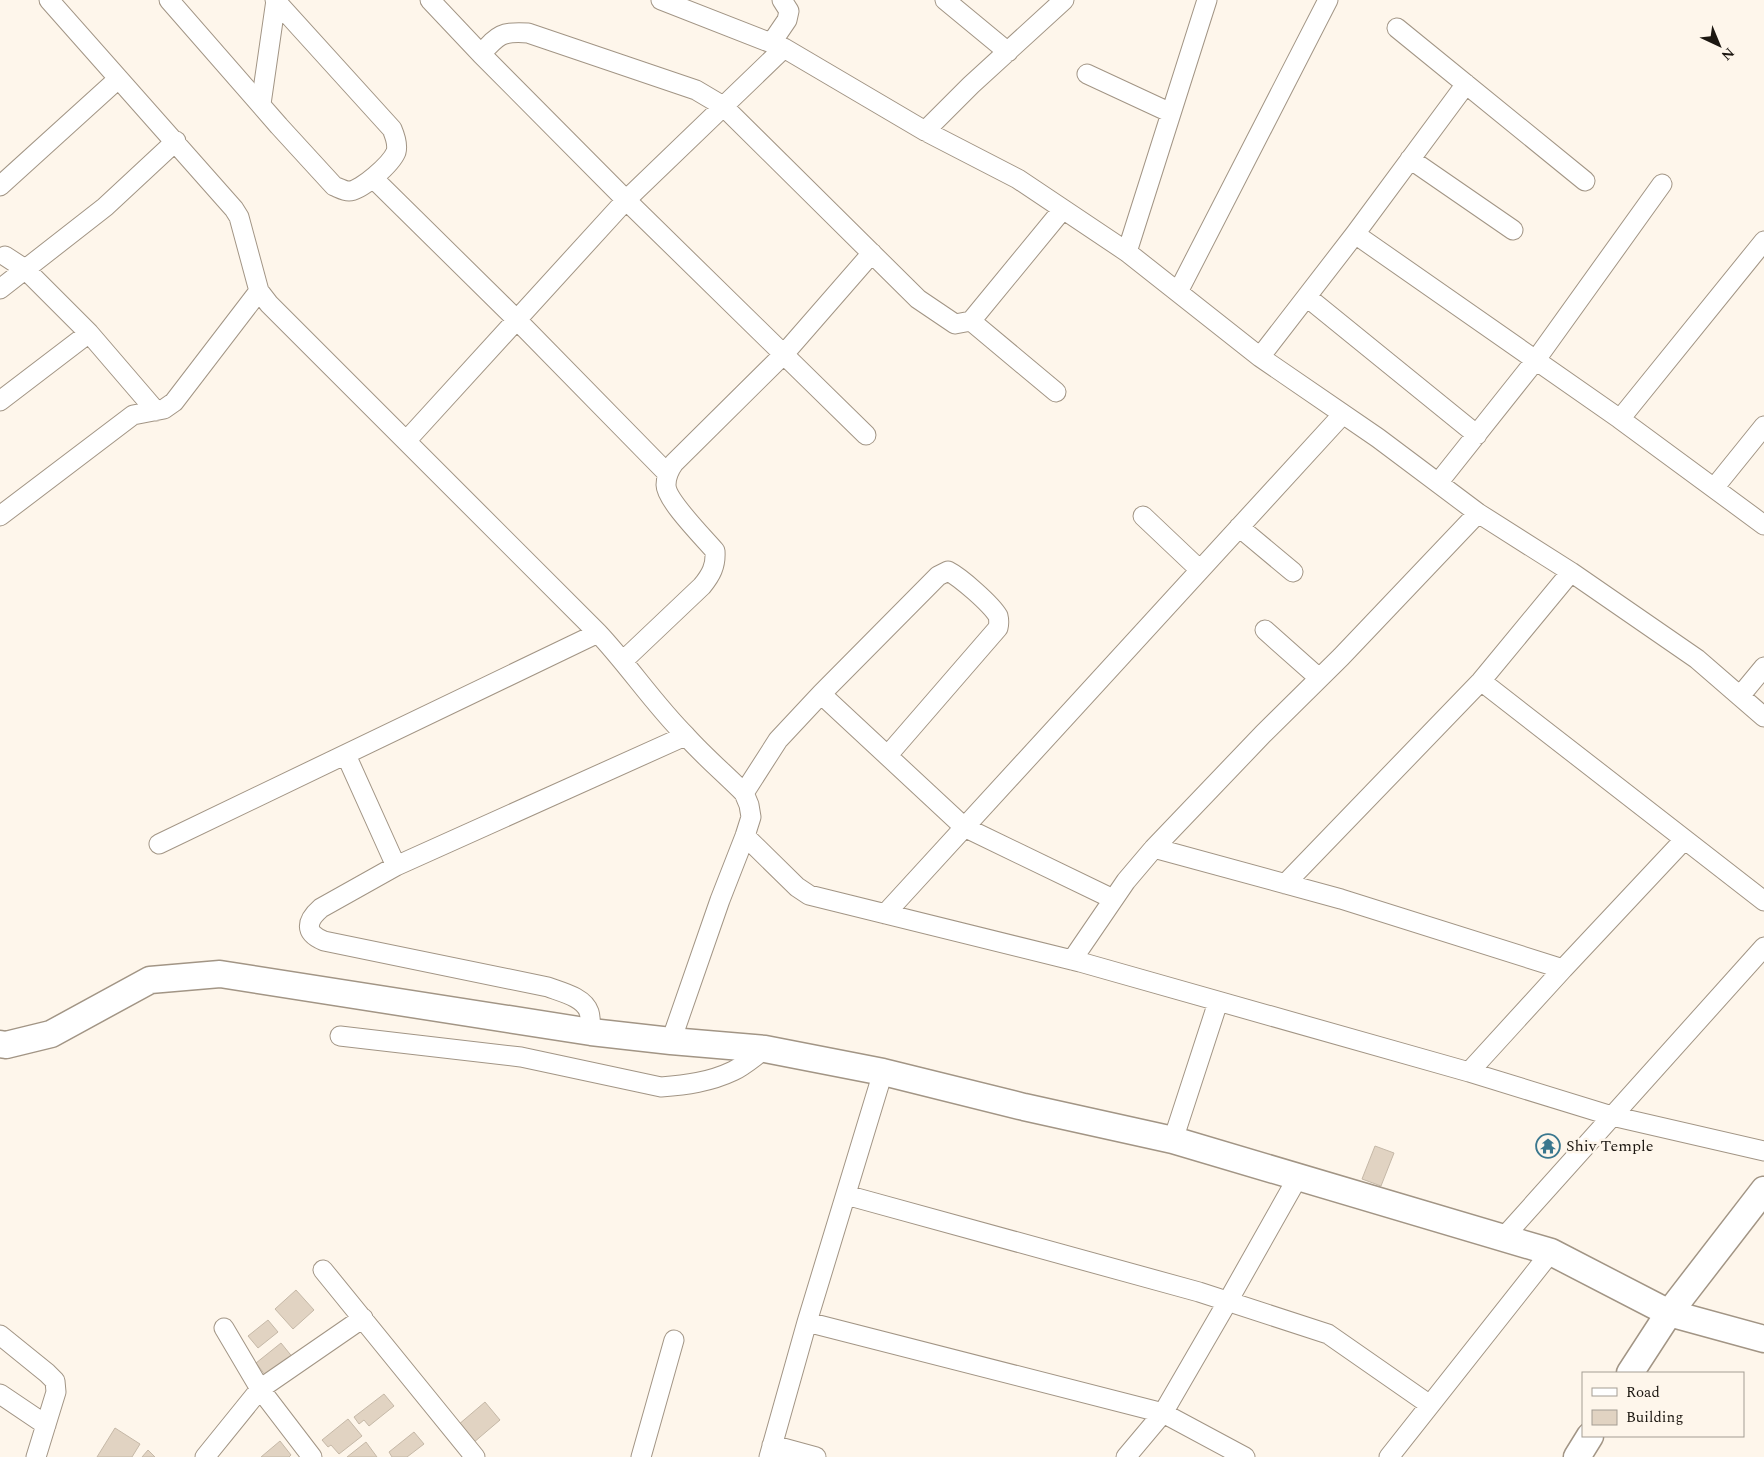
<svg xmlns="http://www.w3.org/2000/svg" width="1764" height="1457" font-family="Spectral,serif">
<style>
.building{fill:#e1d3c2;stroke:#c5b8a7}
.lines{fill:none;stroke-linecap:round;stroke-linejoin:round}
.street-casing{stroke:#a29585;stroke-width:21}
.secondary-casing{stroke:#a29585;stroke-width:29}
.street{stroke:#fff;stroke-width:19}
.secondary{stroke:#fff;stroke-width:26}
.labels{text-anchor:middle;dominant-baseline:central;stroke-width:5;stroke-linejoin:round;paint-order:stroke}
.poi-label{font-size:16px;fill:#1c1711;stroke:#fef6eb;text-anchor:start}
</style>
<rect width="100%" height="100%" fill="#fef6eb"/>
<path class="building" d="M1537 1146a11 11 0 1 1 22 0a11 11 0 1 1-22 0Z
M1375,1146L1394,1153L1381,1186L1362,1179Z
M296,1290L314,1310L293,1329L275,1309Z
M268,1320L278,1332L258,1348L248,1336Z
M281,1343L294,1359L269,1380L256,1363Z
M384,1394L394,1406L369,1426L364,1420L359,1424L354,1417Z
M485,1402L500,1420L473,1443L458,1425Z
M348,1419L362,1436L339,1454L331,1445L328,1447L322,1440Z
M115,1428L140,1444L132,1457H97Z
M414,1432L424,1444L407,1457H392L389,1452Z
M280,1441L291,1455L289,1457H261Z
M366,1442L377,1457H347Z
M148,1450L155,1457H142Z"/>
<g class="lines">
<g class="street-casing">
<path id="street" d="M49,0L234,209L239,217L259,291L269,304L598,633C629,666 654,704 686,736C704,756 725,774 744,793L749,805L751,817L745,836L720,900L671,1041
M169,0L279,126L334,186C339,188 344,191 349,191C361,191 391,164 396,152C398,145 395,136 392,129L275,0
M430,0L481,54L626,200L866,435
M661,0L784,48L925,131L1018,179L1127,252L1260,357L1378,438L1478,513L1571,572L1697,659L1764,717
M945,0L1008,52
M1397,28L1585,181
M772,42L787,20L789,11L782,0
M481,54C498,35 501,31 528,33L696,90L723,106L918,299L955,324L971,321L1063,209
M1087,74L1171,113
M261,104L276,0
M925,131L971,85L1064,0
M1410,159L1513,230
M373,178L516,319L667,473
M0,186L118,79
M1355,234L1620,419L1764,525
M1127,252L1207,0
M5,256L25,269L89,333L156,411
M0,289L105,207L176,141
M1178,292L1328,0
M1307,297L1477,435
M971,321L1056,392
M1260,357L1355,234L1466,84
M0,401L89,333
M1620,419L1764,241
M407,440L626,200L784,48
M1438,483L1535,361L1662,184
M1714,488L1764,426
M0,516L133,415L164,409L174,402L259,291
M1143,516L1200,570
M1239,527L1293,572
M1265,630L1319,678
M624,660L702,586C711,575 716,566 715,551C704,538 666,500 666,485C666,476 669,470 674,463L784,354L872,253
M1481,681L1764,901
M1740,696L1764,667
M346,755L396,866
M888,755L998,628C999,624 999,620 998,616C991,604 960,577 948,571L938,576L821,694L964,827L1113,899
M744,793L778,740L821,694
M745,836L797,887L809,895L1080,962L1469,1072L1612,1116L1764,1151
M159,844L598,633
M1154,848L1341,899L1563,969L1469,1072
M1285,884L1481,681L1571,572
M885,914L1343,414
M1072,960L1126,881L1154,848L1263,734L1341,657L1478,513
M1563,969L1684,840
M591,1032C590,1026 591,1018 589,1012C584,997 561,992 548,987L324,941C304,933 306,921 321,908L396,866L685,736
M340,1036L521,1057L661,1087C686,1085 710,1082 733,1071C744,1066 755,1056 765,1049
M1173,1140L1218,1002
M846,1195L1199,1292L1328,1334L1430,1405
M1503,1238L1764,947
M323,1270L475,1457
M807,1322L1163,1413L1245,1457
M224,1328L260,1389L312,1457
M0,1335L47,1373L55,1381L56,1392L36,1457
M0,1394L46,1425
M772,1445L816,1457
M205,1457L260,1389L363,1318
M641,1457L674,1340
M769,1457L807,1322L883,1072
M1126,1457L1163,1413L1232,1294L1298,1177
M1389,1457L1551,1252"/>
</g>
<g class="secondary-casing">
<path id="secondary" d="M0,1044L6,1045L51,1034L150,980L220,974L591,1032L671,1041L765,1049L883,1072L1024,1107L1173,1140L1551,1252L1669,1313L1764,1339
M1630,1373L1669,1313L1764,1190
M1577,1457L1590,1436"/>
</g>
<use href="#street" class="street"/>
<use href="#secondary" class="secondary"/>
</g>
<defs>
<g id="temple-ring" transform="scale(1.25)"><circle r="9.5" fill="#fef6eb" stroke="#3a778e" stroke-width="1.5"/><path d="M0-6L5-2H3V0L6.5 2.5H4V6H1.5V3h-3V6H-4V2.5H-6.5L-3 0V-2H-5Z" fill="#3a778e"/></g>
</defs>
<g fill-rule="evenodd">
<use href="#temple-ring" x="1548" y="1146"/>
</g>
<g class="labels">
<g class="poi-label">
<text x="1566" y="1146">Shiv Temple</text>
</g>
</g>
<rect x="1582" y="1372" width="162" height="65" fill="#fef6eb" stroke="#a49d94"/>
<rect x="1592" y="1388" width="25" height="8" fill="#ffffff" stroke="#a49d94"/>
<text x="1626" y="1397" font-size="15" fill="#1c1711">Road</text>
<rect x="1592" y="1410" width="25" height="15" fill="#e1d3c2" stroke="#a49d94"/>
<text x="1626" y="1422" font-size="15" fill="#1c1711">Building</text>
<g transform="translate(1719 45) rotate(136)" stroke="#fef6eb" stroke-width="4" paint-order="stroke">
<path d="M0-4L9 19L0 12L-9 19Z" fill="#1c1711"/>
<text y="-8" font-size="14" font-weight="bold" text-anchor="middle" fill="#1c1711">N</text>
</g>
</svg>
